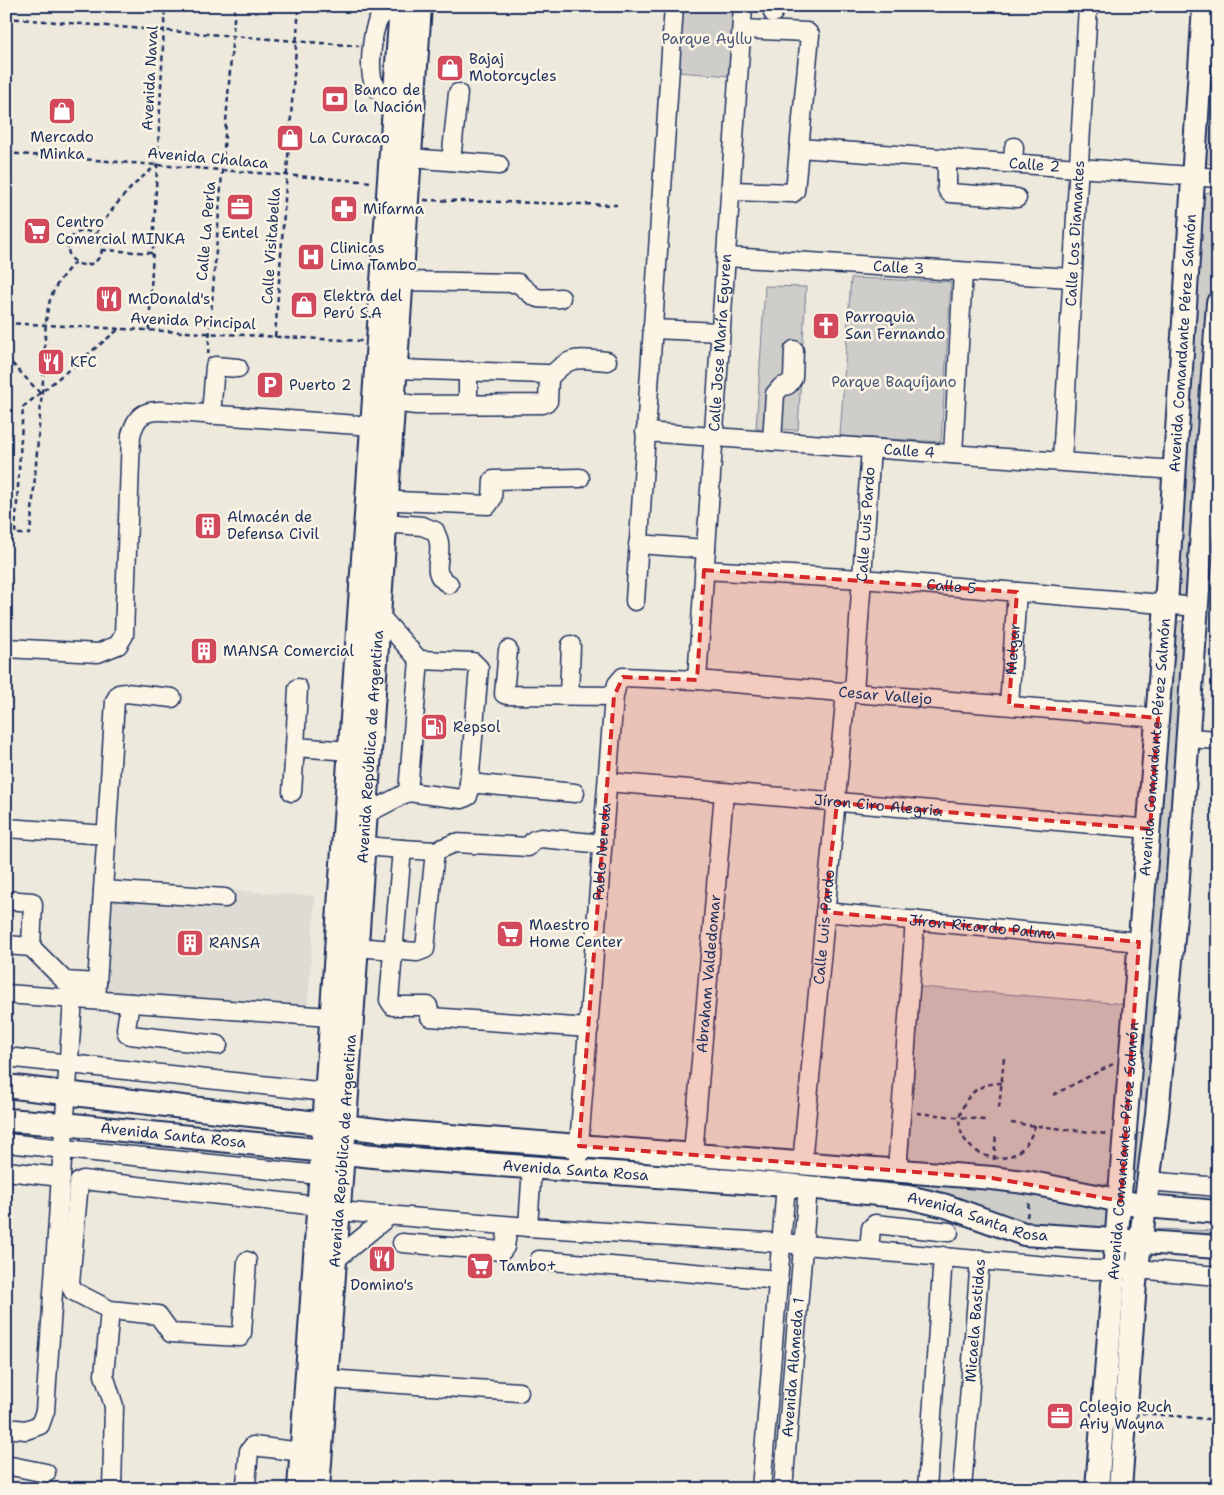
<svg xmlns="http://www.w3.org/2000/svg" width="1224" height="1495" font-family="'Shantell Sans',sans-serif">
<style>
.built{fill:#dedbd4}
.green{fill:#cfcdca;stroke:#757e94}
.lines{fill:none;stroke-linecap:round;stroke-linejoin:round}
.minor-casing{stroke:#1b2f5e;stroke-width:21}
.major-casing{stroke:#1b2f5e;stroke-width:26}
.path{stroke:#1b2f5e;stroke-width:2.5;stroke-dasharray:5 4;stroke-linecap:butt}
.minor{stroke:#fcf5e5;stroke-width:18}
.major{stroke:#fcf5e5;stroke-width:22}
.marked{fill:#d62828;fill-opacity:0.2;stroke:#d62828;stroke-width:4;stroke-dasharray:10 6;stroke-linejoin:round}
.labels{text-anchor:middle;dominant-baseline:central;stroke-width:5;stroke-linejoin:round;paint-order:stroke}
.park-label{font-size:15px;fill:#485679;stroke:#fcf5e5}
.poi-label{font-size:15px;fill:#1b2f5e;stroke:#fcf5e5;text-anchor:start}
.street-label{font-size:15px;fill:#1b2f5e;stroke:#fcf5e5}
</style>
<rect width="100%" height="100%" fill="#eee9dd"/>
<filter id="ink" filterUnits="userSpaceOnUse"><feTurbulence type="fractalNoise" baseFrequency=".02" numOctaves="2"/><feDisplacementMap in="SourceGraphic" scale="10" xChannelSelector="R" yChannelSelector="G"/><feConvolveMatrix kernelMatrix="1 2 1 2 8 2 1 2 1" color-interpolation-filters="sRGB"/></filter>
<g filter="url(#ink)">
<path class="built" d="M109,882L315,896L308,1005L101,991Z"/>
<path class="green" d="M682,6L737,7L732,76L677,72Z
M1212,6H1218V163L1215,165L1206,163L1203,153Z
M1214,191L1218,196V243L1196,594L1185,598L1177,593L1200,201L1206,193Z
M851,278L951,282L941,442L840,436Z
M765,286L806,287L798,430L756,429Z
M1179,621L1190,623L1151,1099L1146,1103L1135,1095L1175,629Z
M920,987L1127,1004L1113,1185L908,1162Z
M358,1131L1012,1191L1110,1211L1104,1240L1019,1228L946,1196L356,1145Z
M1136,1133L1154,1135L1147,1175L1134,1173Z
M1154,1229L1218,1231V1247L1153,1244Z"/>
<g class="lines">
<g class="minor-casing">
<g id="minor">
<path d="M773,13V6"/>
<path d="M394,100C386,96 378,92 374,83C368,71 372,30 379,19C383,12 390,9 397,6"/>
<path id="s1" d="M799,148L1218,178"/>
<path d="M410,158L499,165"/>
<path d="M947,159V189L950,193L1017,198"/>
<path d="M451,161L458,93"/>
<path d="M1013,163L1014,147"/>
<path d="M731,191L793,193L795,191L810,35L807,32L742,29"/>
<path id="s2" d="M727,257L1072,278"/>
<path d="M402,281L518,283C539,301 532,299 561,298"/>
<path d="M652,329L721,332"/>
<path d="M549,378C571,354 577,359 607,361"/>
<path d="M393,402L416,405L543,404L548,401L549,378L546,374L396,369"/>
<path d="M468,404V371"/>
<path d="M211,415L215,366L238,368"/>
<path id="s3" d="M645,432L1175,470"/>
<path d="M772,441L775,394L781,387L788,385L793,378L794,350"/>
<path d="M953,454L963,272"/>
<path id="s4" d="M1062,461L1088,6"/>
<path d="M375,500L488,505L492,499L493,480L580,478"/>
<path d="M385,523L422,526L435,531C436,535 439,539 439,543C442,560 429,573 449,584"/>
<path d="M638,544L706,549"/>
<path id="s5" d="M704,570L862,579L1198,607"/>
<path d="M635,601L674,6"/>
<path d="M6,648L98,653L118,645L124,635L131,435C136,417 143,410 162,411L372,426"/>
<path d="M508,650L504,694L507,695L614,696"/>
<path id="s6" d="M697,680L743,6"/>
<path id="s7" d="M854,692L871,448"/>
<path d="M569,695L571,645"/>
<path id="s8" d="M1009,705L1017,592"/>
<path d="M1189,738L1218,740"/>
<path d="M295,747L298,688"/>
<path id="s9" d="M608,782L1150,829"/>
<path d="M469,783L575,793"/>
<path d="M292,792L295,747L350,751"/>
<path d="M408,792L462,799L468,796L479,668L473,662L419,660"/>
<path d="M366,814L408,792L419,660L379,615"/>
<path d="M6,828L107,835"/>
<path d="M364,846L402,849"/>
<path d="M103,890L225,898"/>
<path d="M6,900L32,902L33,904L31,947"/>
<path id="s10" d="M825,912L1139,942"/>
<path d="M6,945L31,947L65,981L97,983"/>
<path d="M357,947L417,952L425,949L435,851"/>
<path d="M6,994L344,1018"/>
<path d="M96,1000L115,701L119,694L126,693L172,698"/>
<path d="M130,1003L126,1029L127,1033L130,1035L218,1045"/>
<path d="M589,1028L430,1017L428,1006H393L389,1000L402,849L435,851L455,843L528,847L534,840L541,838L603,844"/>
<path d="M6,1057L326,1092"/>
<path d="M6,1143L320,1175"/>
<path id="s11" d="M693,1154L724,793"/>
<path id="s12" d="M802,1164L846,691"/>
<path d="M6,1171L61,1177"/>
<path id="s13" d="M577,1171L614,696L617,684L623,677L697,680L1158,718"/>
<path d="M897,1171L915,920"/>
<path d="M1148,1181L1218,1187"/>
<path d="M339,1211L528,1227L532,1167"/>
<path d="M528,1227L782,1243L1094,1270L1137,1269L1218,1276"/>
<path d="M402,1243L502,1251L505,1247L508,1226"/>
<path d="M869,1250L871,1228L875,1224L949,1232"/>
<path d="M335,1260L390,1215"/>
<path d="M539,1260L779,1280"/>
<path d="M247,1261L242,1333L240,1337L171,1333L158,1315L110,1310L73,1291L70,1283L79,1182L83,1180L318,1206"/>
<path d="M110,1310L104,1375L114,1406L112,1489"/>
<path d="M327,1379L519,1392"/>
<path d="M6,1428L26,1430L40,1425L45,1411L73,999"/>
<path d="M6,1465L46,1473"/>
<path d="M246,1484L249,1451L253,1446L302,1452"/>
<path d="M761,1489L786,1185"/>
<path id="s14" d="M783,1489L808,1187"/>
<path d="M927,1489L943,1256"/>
<path id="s15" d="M962,1489L980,1259"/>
</g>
</g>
<g class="major-casing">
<g id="major">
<path d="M6,1086L385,1131L992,1178L1032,1183L1145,1206L1218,1212"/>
<path id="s16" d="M6,1120L64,1124L383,1157L786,1185L908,1197L946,1206L1024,1234L1218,1247"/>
<path d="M299,1489L401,6"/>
<path id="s17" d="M318,1489L343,1153L420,6"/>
<path id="s18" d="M1097,1489L1166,605L1204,6"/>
<path d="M1120,1489L1135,1283L1157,1115L1176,905L1218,303"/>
</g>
</g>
<path class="path" d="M6,18L359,46
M6,153L372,182
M424,200L617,205
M68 248a17 17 0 1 1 34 0a17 17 0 1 1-34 0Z
M96,234C112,207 131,185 156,166
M102,250L153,253
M75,262C64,273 55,285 50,300C44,321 45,347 44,369C39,424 35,479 30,534H15L23,407L119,329
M6,323L362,341
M149,330L165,6
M275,337L299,6
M208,354L235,6
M6,357L41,394
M1002,1083C986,1083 974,1088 966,1101C936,1148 1018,1189 1035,1125
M1053,1095L1113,1064
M999,1108L1004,1058
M917,1113L985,1120
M1011,1123L1108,1134
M994,1160L996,1134
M1027,1217L1029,1201
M1142,1413L1218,1420"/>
<use href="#minor" class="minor"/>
<use href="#major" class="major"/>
</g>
</g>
<path class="marked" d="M704,570L1017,592L1009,705L1158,718L1150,829L837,803L825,912L1139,942L1121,1201L992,1178L579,1146L614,696L623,677L697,680Z"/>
<defs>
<g id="shop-square" transform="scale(1.4375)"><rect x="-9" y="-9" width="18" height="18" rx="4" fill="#d1495b" stroke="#fcf5e5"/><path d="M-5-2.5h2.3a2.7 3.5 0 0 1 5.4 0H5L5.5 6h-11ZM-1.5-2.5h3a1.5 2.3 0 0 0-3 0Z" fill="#fff"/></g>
<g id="bank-square" transform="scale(1.4375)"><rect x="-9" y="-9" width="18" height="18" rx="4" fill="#d1495b" stroke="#fcf5e5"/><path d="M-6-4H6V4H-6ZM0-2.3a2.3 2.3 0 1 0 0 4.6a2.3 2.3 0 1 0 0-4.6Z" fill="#fff"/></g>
<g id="office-square" transform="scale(1.4375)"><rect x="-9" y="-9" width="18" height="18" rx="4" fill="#d1495b" stroke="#fcf5e5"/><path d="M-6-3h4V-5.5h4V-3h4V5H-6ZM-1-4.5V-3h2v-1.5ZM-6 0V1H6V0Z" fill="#fff"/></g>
<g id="pharmacy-square" transform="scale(1.4375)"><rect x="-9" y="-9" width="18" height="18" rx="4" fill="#d1495b" stroke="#fcf5e5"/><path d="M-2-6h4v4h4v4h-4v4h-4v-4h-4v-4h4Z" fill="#fff"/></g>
<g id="supermarket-square" transform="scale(1.4375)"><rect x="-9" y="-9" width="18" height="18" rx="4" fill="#d1495b" stroke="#fcf5e5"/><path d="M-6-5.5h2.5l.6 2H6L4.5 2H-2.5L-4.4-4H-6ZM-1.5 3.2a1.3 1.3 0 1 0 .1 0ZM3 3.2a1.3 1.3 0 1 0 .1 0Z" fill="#fff"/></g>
<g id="hospital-square" transform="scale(1.4375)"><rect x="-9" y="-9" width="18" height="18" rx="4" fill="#d1495b" stroke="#fcf5e5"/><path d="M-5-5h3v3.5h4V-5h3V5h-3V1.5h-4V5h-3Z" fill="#fff"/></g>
<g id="restaurant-square" transform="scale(1.4375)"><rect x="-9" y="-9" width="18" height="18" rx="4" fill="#d1495b" stroke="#fcf5e5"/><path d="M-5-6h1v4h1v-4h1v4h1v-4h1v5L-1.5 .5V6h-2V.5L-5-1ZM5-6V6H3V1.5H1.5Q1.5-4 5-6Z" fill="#fff"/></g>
<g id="church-square" transform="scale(1.4375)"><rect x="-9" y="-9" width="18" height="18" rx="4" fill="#d1495b" stroke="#fcf5e5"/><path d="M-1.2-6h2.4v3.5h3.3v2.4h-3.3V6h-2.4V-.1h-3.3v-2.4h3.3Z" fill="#fff"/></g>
<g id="parking-square" transform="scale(1.4375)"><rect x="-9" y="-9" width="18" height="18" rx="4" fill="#d1495b" stroke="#fcf5e5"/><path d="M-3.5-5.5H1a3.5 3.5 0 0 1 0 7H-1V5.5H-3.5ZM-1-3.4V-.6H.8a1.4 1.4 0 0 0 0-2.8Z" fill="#fff"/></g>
<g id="building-square" transform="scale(1.4375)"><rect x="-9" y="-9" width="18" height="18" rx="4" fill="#d1495b" stroke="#fcf5e5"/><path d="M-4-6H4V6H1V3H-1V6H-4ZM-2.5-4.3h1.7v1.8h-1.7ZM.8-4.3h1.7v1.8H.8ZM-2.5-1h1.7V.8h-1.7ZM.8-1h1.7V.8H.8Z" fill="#fff"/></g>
<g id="fuel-square" transform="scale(1.4375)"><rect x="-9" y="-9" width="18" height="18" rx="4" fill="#d1495b" stroke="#fcf5e5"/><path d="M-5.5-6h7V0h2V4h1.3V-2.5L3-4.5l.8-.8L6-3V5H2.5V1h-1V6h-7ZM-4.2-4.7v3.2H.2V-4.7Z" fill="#fff"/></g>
</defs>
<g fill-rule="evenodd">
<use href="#shop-square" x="450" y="68"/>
<use href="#bank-square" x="335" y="99"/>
<use href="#shop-square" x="62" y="111"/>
<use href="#shop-square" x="290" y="138"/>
<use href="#office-square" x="240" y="207"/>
<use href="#pharmacy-square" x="344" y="209"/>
<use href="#supermarket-square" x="37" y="231"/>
<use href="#hospital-square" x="311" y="257"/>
<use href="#restaurant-square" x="109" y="299"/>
<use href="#shop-square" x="304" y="305"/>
<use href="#church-square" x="826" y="326"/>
<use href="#restaurant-square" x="51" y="362"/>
<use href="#parking-square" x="270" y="385"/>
<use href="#building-square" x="208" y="526"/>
<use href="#building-square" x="204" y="651"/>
<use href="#fuel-square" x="434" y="727"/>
<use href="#supermarket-square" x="510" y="934"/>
<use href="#building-square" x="190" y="943"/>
<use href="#restaurant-square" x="382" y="1259"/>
<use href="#supermarket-square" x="480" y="1266"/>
<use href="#office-square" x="1060" y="1416"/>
</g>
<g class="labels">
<g class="park-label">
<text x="707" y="39">Parque Ayllu</text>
<text x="894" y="382">Parque Baquíjano</text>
</g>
<g class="poi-label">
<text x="469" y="59">Bajaj<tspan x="469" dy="17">Motorcycles</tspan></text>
<text x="354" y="90">Banco de<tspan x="354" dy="17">la Nación</tspan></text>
<text x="62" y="137" text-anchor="middle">Mercado<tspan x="62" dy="17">Minka</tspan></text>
<text x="309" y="138">La Curacao</text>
<text x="363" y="209">Mifarma</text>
<text x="56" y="222">Centro<tspan x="56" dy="17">Comercial MINKA</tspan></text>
<text x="240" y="233" text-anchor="middle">Entel</text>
<text x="330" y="248">Clinicas<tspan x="330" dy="17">Lima Tambo</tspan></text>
<text x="323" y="296">Elektra del<tspan x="323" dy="17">Perú S.A</tspan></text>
<text x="128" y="299">McDonald's</text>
<text x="845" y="317">Parroquia<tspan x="845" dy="17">San Fernando</tspan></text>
<text x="70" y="362">KFC</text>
<text x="289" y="385">Puerto 2</text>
<text x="227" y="517">Almacén de<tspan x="227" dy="17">Defensa Civil</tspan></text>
<text x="223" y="651">MANSA Comercial</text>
<text x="453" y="727">Repsol</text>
<text x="529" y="925">Maestro<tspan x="529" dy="17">Home Center</tspan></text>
<text x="209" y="943">RANSA</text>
<text x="499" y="1266">Tambo+</text>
<text x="382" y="1285" text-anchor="middle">Domino's</text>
<text x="1079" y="1407">Colegio Ruch<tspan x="1079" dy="17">Ariy Wayna</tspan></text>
</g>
<g class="street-label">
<text transform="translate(150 78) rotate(-87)">Avenida Naval</text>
<text transform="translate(208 158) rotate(5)">Avenida Chalaca</text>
<text stroke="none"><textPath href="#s1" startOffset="236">Calle 2</textPath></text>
<text transform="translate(206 231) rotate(-85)">Calle La Perla</text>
<text stroke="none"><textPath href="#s4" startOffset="228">Calle Los Diamantes</textPath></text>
<text transform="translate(271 246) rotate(-86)">Calle Visitabella</text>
<text stroke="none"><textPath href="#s2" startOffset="172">Calle 3</textPath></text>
<text transform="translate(193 321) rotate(3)">Avenida Principal</text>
<text stroke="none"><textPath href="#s6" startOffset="338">Calle Jose María Eguren</textPath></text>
<text stroke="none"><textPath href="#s18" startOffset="1149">Avenida Comandante Pérez Salmón</textPath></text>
<text stroke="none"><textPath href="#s3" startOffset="265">Calle 4</textPath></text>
<text stroke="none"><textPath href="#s7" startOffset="168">Calle Luis Pardo</textPath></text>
<text stroke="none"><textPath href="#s5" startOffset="248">Calle 5</textPath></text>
<text stroke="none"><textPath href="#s8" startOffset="56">Melgar</textPath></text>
<text stroke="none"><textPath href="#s13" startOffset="761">Cesar Vallejo</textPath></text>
<text stroke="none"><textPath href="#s17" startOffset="744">Avenida República de Argentina</textPath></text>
<text stroke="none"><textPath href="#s18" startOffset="744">Avenida Comandante Pérez Salmón</textPath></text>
<text stroke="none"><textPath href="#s9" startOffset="271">Jíron Ciro Alegria</textPath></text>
<text stroke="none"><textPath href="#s13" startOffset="320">Pablo Neruda</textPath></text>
<text stroke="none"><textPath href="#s10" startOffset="158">Jíron Ricardo Palma</textPath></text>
<text stroke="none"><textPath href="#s12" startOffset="238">Calle Luis Pardo</textPath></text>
<text stroke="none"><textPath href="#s11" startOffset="181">Abraham Valdedomar</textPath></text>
<text stroke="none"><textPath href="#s16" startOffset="168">Avenida Santa Rosa</textPath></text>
<text stroke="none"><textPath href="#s17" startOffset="339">Avenida República de Argentina</textPath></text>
<text stroke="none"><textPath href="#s18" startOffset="339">Avenida Comandante Pérez Salmón</textPath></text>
<text stroke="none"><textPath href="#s16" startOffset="572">Avenida Santa Rosa</textPath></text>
<text stroke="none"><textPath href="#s16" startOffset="978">Avenida Santa Rosa</textPath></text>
<text stroke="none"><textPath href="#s15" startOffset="169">Micaela Bastidas</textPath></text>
<text stroke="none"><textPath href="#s14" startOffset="122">Avenida Alameda 1</textPath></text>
</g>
</g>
<rect width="1224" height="1495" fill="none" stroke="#fcf5e5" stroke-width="25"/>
<rect x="12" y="12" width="1199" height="1470" fill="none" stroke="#1b2f5e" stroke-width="2" filter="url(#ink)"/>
</svg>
